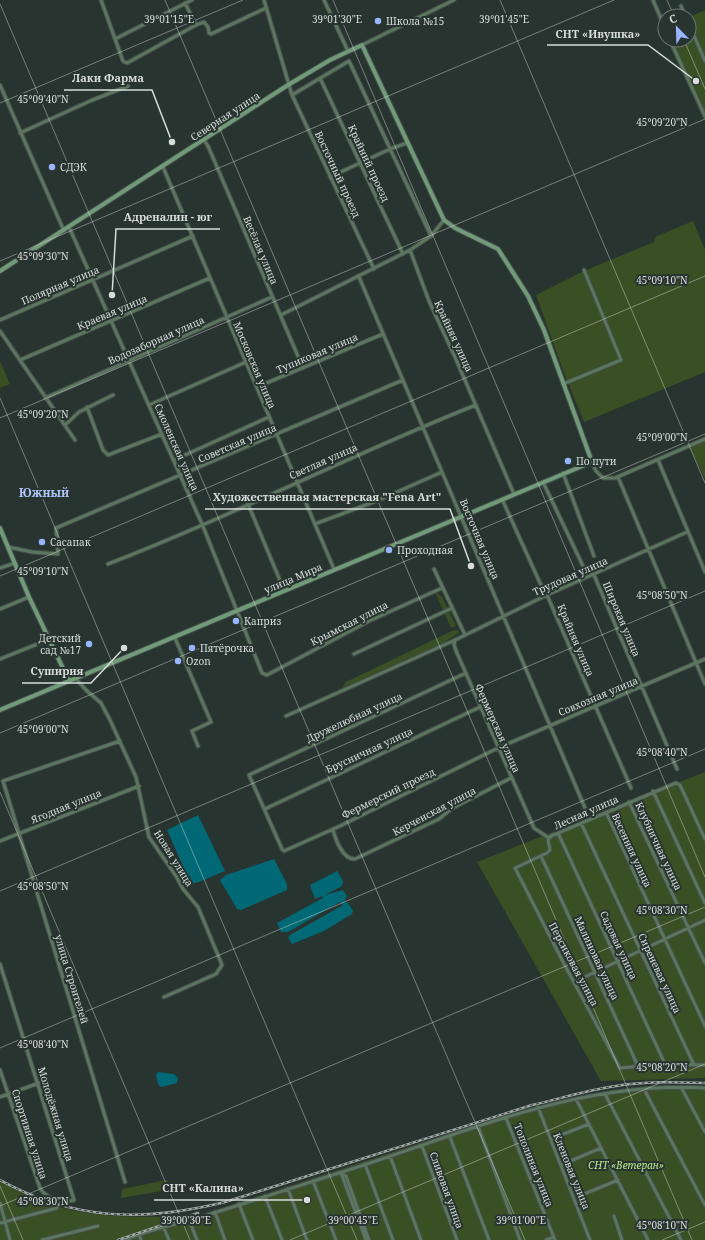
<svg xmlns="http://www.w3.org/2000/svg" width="705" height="1240" font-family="'Noto Serif',serif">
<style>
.green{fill:#3b4f24}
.water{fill:#006975}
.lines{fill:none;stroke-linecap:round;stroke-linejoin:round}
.street-casing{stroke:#444f4b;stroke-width:5}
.secondary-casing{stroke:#444f4b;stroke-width:6}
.street{stroke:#5b755f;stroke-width:3}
.secondary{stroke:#719b78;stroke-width:4}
.rail-casing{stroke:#a1a9a6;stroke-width:2.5}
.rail{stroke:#283430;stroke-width:1;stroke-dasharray:3;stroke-linecap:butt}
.ticks{fill:none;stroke:#d6ddda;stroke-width:1;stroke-opacity:0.45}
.poi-dot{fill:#98b5fd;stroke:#283430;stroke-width:1.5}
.labels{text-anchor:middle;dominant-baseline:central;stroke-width:4;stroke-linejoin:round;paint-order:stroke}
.poi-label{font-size:10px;fill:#d6ddda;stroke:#283430;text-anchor:start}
.street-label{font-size:10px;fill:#d6ddda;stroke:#283430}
.park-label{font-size:10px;font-style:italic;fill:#bceb8b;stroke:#283430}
.quarter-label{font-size:12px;font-weight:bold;fill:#adc3f9;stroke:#283430}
.ticks-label{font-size:10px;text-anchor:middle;fill:#d6ddda;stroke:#283430;stroke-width:4;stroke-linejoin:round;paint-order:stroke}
.leader{fill:none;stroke:#d6ddda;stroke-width:1.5}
.callout-dot{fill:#d6ddda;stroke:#283430;stroke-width:1.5}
.callout-label{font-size:11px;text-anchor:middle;font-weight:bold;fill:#d6ddda;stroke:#283430;stroke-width:4;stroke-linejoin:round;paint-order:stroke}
</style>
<rect width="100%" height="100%" fill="#283430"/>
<path class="green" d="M705,10V122L667,40H689V17Z
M693,221L705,250V372L584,422L564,373L536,295L584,271L654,242L655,237Z
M0,361L10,384L0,388Z
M705,436V479L688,444Z
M436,592L442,597L456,626L451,628L436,594Z
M458,630L459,633L441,644L342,688L346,682L452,631Z
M705,772V1078L601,1081L477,862Z
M665,1085L705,1086V1240H0V1181C11,1187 21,1193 33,1198C85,1220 145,1218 201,1215L484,1122L555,1101Z
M167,1180L171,1185L162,1191L121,1198L122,1189Z"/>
<path class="water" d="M198,815L225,871L199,882L191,884L167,830Z
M274,859L287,884V890L241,910L237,909L220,880L226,875Z
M337,871L343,881L342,886L325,895L343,890L347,896L344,902L348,903L353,911L352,914L324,931L292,944L288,938L290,935L343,905L340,902L288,932H281L277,923L323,898L322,896L315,899L310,885Z
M158,1072L174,1074L178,1078L177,1083L161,1087L158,1084L156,1075Z"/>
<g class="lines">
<g class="street-casing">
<path id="street" d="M101,0L123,61L127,63L196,25
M264,0L292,95L374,269
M324,0L348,51
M653,0L665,28
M185,3L196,25L204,22L208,27L209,33L211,34L266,8
M681,6L685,16
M689,24L705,61
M115,39L192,0
M670,40L705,116
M362,45L454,0
M320,78L403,254
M0,85L64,231
M292,95L349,61L431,236
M20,133L90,101L128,86
M204,140L208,146L303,368
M163,167L334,569
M330,177L390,149L407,143
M69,227L202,524L262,673L267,675L369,621L442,588
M410,250L429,301L455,357L514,494
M359,277L585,808
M281,315L410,250L431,236L444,220
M0,320L193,236
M0,331L75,440
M20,360L210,278
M563,384L621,360L584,270
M257,387L383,334
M45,398L272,297
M149,405L246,362
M87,407L103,450L108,455L162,434
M65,425L79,412L113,395
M174,460L269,417
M658,460L705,572
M592,462L596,471L603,478H615L705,439
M563,473L594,556
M618,477L705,684
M543,482L583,566L594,575L677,769
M502,499L540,583L547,595L631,788
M248,504L284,590
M315,524L379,500L442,472
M8,547L32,552L58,554L56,528L403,380
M108,564C233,516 352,454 476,405
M0,568L15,563
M434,569L465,635
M0,609L29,597
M175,638L211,722L192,731L198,746
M354,654L452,608
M0,659L50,639
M466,673L249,775L282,849L284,851L340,826L498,748L705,659
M76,679L86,690L101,703L110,720L136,777L149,837L176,876L183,889L198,907L222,965L216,974L164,997
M286,716L455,640
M120,741L3,781L125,1182
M653,791L705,903
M629,802L705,963
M265,809L480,707
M606,812L705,1026
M581,823L694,1065
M333,829C335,839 343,860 355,859L439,819L451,809L511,778
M558,833L665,1064
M549,838L534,828L457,653L454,645L455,640L547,595L687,532
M705,839L680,785L676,783L551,836L548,840L550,850L547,853L515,868L563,962L620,1068L665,1064L705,1065
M0,841L139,786
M541,856L638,1066
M0,964L74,1200C64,1203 46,1199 40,1188L0,1070
M574,982L705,920
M681,1087L705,1132
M646,1089V1093L705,1205
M605,1094L681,1240
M0,1097L39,1083
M576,1099L648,1240
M538,1107L590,1240
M506,1118L555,1240
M478,1126L520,1240
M450,1137L489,1240
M551,1139L589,1124
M422,1146L457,1240
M390,1156L421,1240
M365,1164L393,1240
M561,1165L601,1148
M341,1173L346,1176L369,1240
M341,1173L366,1240
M313,1181L336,1240
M288,1189L307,1240
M584,1194L618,1180
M265,1196L282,1240
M0,1203L10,1240
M239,1204L253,1240
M215,1212L225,1240
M614,1216L622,1240
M189,1220L197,1240
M0,1223L57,1208
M163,1226L169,1240
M139,1234L141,1240
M42,1240L98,1226
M125,1240C146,1231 168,1226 191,1220C240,1205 289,1189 339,1173C458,1136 577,1080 705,1088
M546,1240L554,1237"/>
</g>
<g class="secondary-casing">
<path id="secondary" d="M0,271L288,85L330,60L362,45L444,220L455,228L498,249L528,296L544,330L592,462L0,710
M0,528L29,597L69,681"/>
</g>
<use href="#street" class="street"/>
<use href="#secondary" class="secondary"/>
<g class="rail-casing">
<path id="rail" d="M0,1180C75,1221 144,1222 225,1202L532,1105C559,1099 587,1090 616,1086C645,1081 675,1082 705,1083
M118,1240L198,1213"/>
</g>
<use href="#rail" class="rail"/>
</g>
<path class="ticks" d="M165,0L692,1240M333,0L705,877M500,0L705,483M667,0L674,16M0,4L525,1240M684,40L705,89M0,103L243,0M0,261L614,0M0,398L357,1240M0,418L705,119M0,576L705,276M0,733L705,434M0,792L190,1240M0,891L705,591M0,1048L705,749M0,1186L23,1240M0,1206L705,907M290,1240L705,1064M662,1240L705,1222"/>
<g class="poi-dot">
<circle cx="378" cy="21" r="4"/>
<circle cx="52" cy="167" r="4"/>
<circle cx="568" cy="461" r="4"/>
<circle cx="42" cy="542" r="4"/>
<circle cx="389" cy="550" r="4"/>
<circle cx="236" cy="621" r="4"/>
<circle cx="89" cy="644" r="4"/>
<circle cx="192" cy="648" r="4"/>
<circle cx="178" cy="661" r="4"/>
</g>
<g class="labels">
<g class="poi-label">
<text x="386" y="21">Школа №15</text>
<text x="60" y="167">СДЭК</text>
<text x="576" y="461">По пути</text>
<text x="50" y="542">Сасапак</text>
<text x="397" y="550">Проходная</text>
<text x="244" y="621">Каприз</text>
<text x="81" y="638" text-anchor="end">Детский<tspan x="81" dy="12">сад №17</tspan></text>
<text x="200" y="648">Пятёрочка</text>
<text x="186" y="661">Ozon</text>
</g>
<g class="street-label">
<text transform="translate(225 116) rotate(-33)">Северная улица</text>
<text transform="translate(369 163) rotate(65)">Крайний проезд</text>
<text transform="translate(338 174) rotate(65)">Восточный проезд</text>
<text transform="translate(261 250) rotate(67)">Весёлая улица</text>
<text transform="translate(60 285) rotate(-23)">Полярная улица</text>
<text transform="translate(112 312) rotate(-23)">Краевая улица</text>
<text transform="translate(454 336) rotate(65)">Крайняя улица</text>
<text transform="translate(156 340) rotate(-24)">Водозаборная улица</text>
<text transform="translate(317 353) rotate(-23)">Тупиковая улица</text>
<text transform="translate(255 365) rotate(67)">Московская улица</text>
<text transform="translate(237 443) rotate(-23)">Советская улица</text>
<text transform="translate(177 447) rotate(66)">Смоленская улица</text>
<text transform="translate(323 461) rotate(-24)">Светлая улица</text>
<text transform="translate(480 539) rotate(67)">Восточная улица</text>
<text transform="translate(570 576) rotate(-24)">Трудовая улица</text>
<text transform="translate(293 578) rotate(-23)">улица Мира</text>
<text transform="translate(622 619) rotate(67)">Широкая улица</text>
<text transform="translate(349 623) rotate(-27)">Крымская улица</text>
<text transform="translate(576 640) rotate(67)">Крайняя улица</text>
<text transform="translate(598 696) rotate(-23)">Совхозная улица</text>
<text transform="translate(354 717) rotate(-25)">Дружелюбная улица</text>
<text transform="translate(498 728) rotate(66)">Фермерская улица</text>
<text transform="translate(369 750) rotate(-25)">Брусничная улица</text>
<text transform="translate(388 793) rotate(-26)">Фермерский проезд</text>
<text transform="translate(66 806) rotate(-22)">Ягодная улица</text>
<text transform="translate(434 811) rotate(-28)">Керченская улица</text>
<text transform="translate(586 812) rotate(-24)">Лесная улица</text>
<text transform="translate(659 846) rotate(65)">Клубничная улица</text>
<text transform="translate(632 850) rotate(65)">Весенняя улица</text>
<text transform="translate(174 858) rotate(58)">Новая улица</text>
<text transform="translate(619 945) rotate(65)">Садовая улица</text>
<text transform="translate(597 958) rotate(65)">Малиновая улица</text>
<text transform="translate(574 964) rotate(62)">Персиковая улица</text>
<text transform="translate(660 973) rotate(65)">Сиреневая улица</text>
<text transform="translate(72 979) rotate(73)">улица Строителей</text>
<text transform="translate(56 1114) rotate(73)">Молодёжная улица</text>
<text transform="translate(30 1134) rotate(72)">Спортивная улица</text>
<text transform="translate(534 1165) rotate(68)">Тополиная улица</text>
<text transform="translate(572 1171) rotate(68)">Кленовая улица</text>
<text transform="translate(447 1190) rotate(70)">Сливовая улица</text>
</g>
<g class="park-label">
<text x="626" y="1165">СНТ «Ветеран»</text>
</g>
<g class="quarter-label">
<text x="44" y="492">Южный</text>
</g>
</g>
<g class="ticks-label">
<text x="169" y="23">39°01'15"E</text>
<text x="337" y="23">39°01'30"E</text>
<text x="504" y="23">39°01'45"E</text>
<text x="43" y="103">45°09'40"N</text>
<text x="662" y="126">45°09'20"N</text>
<text x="43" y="260">45°09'30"N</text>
<text x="662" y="284">45°09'10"N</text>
<text x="43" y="418">45°09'20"N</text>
<text x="662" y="441">45°09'00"N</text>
<text x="43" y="575">45°09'10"N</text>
<text x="662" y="599">45°08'50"N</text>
<text x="43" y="733">45°09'00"N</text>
<text x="662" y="756">45°08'40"N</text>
<text x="43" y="890">45°08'50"N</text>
<text x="662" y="914">45°08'30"N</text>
<text x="43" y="1048">45°08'40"N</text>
<text x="662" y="1071">45°08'20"N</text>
<text x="43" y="1205">45°08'30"N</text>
<text x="186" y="1224">39°00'30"E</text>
<text x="353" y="1224">39°00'45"E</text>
<text x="521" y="1224">39°01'00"E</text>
<text x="662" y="1229">45°08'10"N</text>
</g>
<path class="leader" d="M696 81L648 45H547M172 142L152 90H64M112 295L116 229H220M471 566L450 509H205M124 648L91 683H22M307 1200L251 1200H154"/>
<g class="callout-dot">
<circle cx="696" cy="81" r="4"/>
<circle cx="172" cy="142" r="4"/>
<circle cx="112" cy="295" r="4"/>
<circle cx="471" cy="566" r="4"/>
<circle cx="124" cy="648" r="4"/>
<circle cx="307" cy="1200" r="4"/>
</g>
<g class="callout-label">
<text x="598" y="38">СНТ «Ивушка»</text>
<text x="108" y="82">Лаки Фарма</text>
<text x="168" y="221">Адреналин - юг</text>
<text x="327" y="501">Художественная мастерская "Fena Art"</text>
<text x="57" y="675">Суширия</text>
<text x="203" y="1192">СНТ «Калина»</text>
</g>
<g transform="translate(677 28) rotate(337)"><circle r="19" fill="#283430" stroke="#6e7874"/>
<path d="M0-3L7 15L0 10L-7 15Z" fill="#98b5fd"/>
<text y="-6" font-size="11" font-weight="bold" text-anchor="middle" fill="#d6ddda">С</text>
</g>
</svg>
